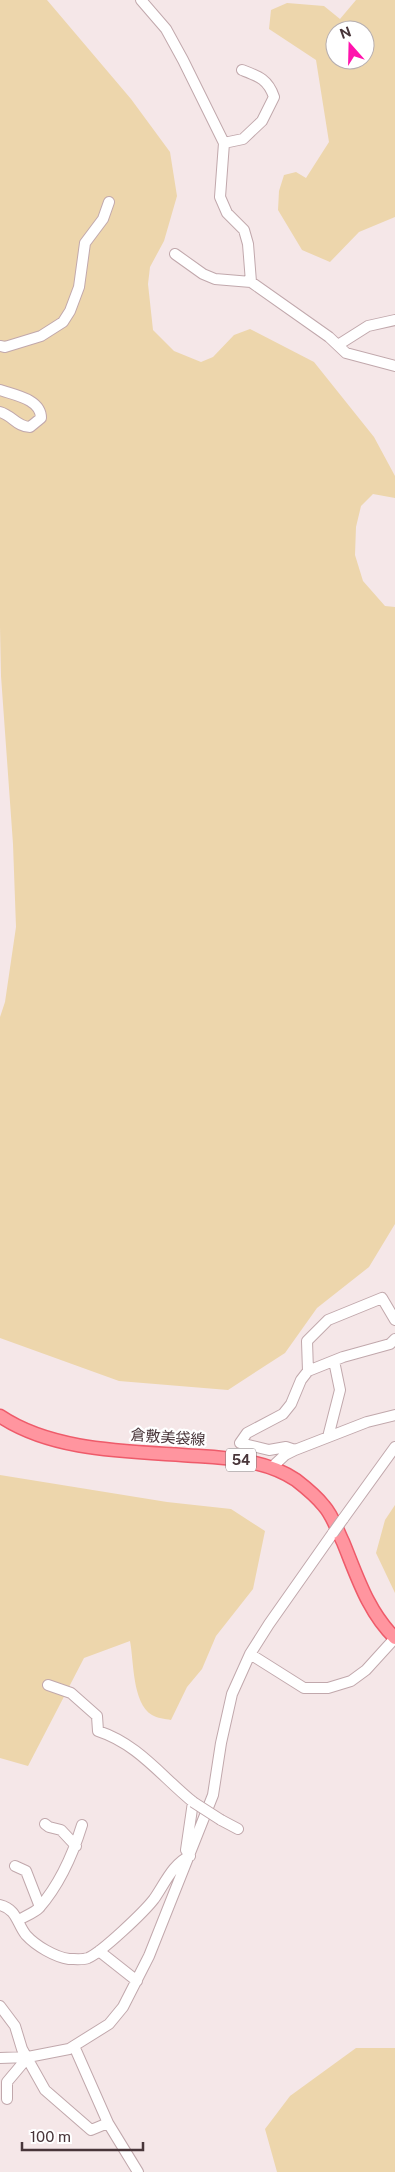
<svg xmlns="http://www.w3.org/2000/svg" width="395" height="2172" font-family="'Public Sans','Noto Sans JP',sans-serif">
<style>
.green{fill:#edd6ac;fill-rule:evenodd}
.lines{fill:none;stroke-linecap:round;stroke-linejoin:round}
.minor-casing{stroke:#c1a8ac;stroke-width:12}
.major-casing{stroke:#ee5b6a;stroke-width:15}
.minor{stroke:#fff;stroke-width:10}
.major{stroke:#ff959f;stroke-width:12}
.minor-bridge-casing{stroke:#c1a8ac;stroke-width:12;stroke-linecap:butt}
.minor-bridge{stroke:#fff;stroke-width:10}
.labels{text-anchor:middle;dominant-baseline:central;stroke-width:4.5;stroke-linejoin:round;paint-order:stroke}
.shield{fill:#fff;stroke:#7f7274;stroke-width:1}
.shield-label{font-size:14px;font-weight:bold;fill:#483539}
.street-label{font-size:15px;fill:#483539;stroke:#fff}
</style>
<rect width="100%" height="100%" fill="#f5e7e8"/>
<path class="green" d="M0,0H47L131,99L170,152L177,196L164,241L150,267L148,284L153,330L174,351L201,362L213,357L234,335L250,329L314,362L374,437L395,476V498L373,494L361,506L356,527L355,555L363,581L385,606L395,607V1224L369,1267L317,1308L285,1353L228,1390L119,1381L0,1338V1017L5,1002L16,927L13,844L1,676L0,627Z
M356,0H395V217L359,232L330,262L302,250L278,210L279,191L284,175L296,172L306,178L329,142L316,60L269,29L271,10L287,3L324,6L340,19ZM335,30H365V60H335Z
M0,1475L167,1502L231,1509L265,1531L253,1589L216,1636L202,1669L187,1687L171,1720C165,1719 157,1718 152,1715C132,1703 134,1661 130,1641L84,1658L28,1766L0,1758Z
M395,1505V1593L376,1553L385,1520Z
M356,2048H395V2172H277L265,2129L290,2096Z"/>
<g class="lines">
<g class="minor-casing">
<path id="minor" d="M141,0L166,29L183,60L224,143L220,197L227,213L244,230L248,244L251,282
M224,143L243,139L262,121L274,97C268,79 258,76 242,70
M175,254L203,274L215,279L251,282L329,337L346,353L395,366
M338,345L368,326L395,320
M0,346L5,347L41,336L63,322L70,311L79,287L85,243L103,219L109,202
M0,390C14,395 41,399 41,418L30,427C17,427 12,415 0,412
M308,1371L307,1341L328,1320L382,1298L395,1320
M328,1437L340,1390L334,1361
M295,1450L286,1447L269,1450L240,1443L247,1433L283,1414L291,1404L301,1380L308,1371L343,1357L390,1344L395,1339
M271,1468L285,1455L295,1450L367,1422L395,1415
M343,1519L395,1447
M250,1654L304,1688H328L351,1681L366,1670L395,1638
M221,1820L238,1829
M45,1824L49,1827L61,1830L76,1846
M15,1866L26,1871L40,1907
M0,1905C17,1909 17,1924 26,1935C36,1946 55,1957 69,1959C75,1959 83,1960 88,1958C102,1952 144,1912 154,1899C164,1885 173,1863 190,1856L186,1850L193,1802C161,1776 138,1744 98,1731L97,1716L71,1693L48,1685
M19,1920C25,1916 34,1913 39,1908C60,1884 73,1854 82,1825
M99,1951L137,1981
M0,2006L15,2026L22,2049L45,2090L91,2130L108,2123
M74,2046L108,2123L138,2172
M0,2058L28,2057L69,2049L109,2024L123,2007L149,1956L213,1795L221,1743L232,1694L250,1654L269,1624L333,1533
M7,2099V2082L28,2057"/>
</g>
<g class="major-casing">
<path id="major" d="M0,1416C55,1453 134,1451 198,1456C231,1458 268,1461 296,1480C305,1487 317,1497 324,1506C333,1516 337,1530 343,1542C357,1576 368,1612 395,1638"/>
</g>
<use href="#minor" class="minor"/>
<use href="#major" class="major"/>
<g class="minor-bridge-casing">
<path id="minor-bridge" d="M333,1533L343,1519
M193,1802L221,1820"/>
</g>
<use href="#minor-bridge" class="minor-bridge"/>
</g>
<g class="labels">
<rect class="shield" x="226" y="1448.5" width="30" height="23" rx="4"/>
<g class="shield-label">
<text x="241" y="1460">54</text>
</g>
<g class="street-label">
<text transform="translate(168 1437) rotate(4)">倉敷美袋線</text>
</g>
</g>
<g transform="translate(350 45) rotate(340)"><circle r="24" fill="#ffffff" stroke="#b6aeb0"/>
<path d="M0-4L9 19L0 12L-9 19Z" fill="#ff13ad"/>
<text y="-8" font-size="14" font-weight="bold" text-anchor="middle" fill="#483539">N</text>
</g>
<path d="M22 2142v8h121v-8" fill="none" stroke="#483539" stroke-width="2.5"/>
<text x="30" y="2142" font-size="15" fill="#483539" stroke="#ffffff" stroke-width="4" paint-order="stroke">100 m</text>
</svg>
